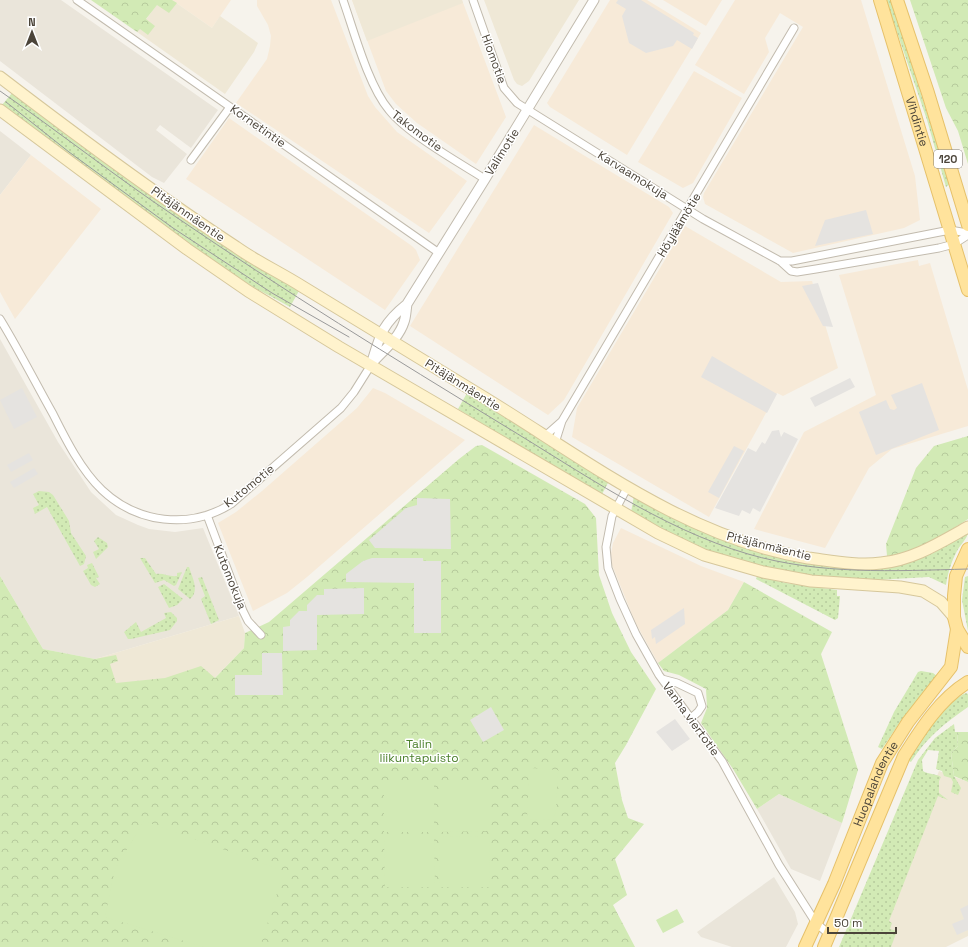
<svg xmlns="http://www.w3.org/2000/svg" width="968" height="947" font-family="'Space Grotesk',sans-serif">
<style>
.residential{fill:#eae5da}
.commercial{fill:#f7ead8}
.education{fill:#efe8d6}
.grass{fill:url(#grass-dots)}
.forest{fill:url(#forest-crowns)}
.garden{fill:#d2eab5}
.parking{fill:#e5e3e0}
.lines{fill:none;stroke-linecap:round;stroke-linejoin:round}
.minor-casing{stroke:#c2bbae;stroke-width:9}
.tertiary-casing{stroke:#c2bbae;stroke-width:11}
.secondary-casing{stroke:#d6c79b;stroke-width:13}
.primary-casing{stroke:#e6c16a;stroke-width:14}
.minor{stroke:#fff;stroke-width:7}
.tertiary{stroke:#fff;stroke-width:9}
.secondary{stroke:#fff3cd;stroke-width:11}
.primary{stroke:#ffe39c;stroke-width:12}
.tram{stroke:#9a9a9a;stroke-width:1}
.labels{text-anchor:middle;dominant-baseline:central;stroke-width:3;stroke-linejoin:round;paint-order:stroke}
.shield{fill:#fff;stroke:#817c74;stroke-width:1}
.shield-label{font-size:11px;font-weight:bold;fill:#4b4439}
.street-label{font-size:12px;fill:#4b4439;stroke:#fff}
.park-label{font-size:12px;fill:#4a7f2a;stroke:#fff}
</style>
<defs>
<pattern id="grass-dots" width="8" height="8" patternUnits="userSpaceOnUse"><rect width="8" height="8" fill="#d2eab5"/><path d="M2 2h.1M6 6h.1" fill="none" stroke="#b6ca9c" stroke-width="1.8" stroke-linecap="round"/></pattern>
<pattern id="forest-crowns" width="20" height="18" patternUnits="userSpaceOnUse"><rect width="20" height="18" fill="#d2eab5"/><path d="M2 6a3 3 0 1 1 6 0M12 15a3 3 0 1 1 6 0" fill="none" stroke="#b6ca9c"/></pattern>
</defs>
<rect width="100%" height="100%" fill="#f6f3ec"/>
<path class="residential" d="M0,0H61L218,110L191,148L160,125L156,130L187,154L164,183L152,177L0,61Z
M0,131L31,155L0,195Z
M0,339L58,442L91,492L116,515L138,525L149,529L175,532L203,528L239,616L95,659L43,649L0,576Z
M779,794L842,823L820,881L791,869L757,809Z
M774,877L795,912L798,924L786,947H732L701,937L697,932Z"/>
<path class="commercial" d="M172,0H231L212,28Z
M257,0H331L368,96L375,107L397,132L467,181L429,233L236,103L267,59L270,46L271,36L268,25L257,6Z
M352,0H462L506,117L476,164L417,123L396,104L386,91Z
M610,0H647L701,33L627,155L550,107L547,103Z
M663,0H722L706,26Z
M735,0H861L915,176L920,220L904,228L793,253L705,204L703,197L704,193L803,27L780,13L765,38L769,52L744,94L695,65Z
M694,71L742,98L693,183L683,188L638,162Z
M229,118L412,246L416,250L420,260L385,310L186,179Z
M534,125L669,207L673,213L564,400L548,415L410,326Z
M31,155L101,209L15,319L0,292V195Z
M685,226L781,282L812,281L838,368L783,396L777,393L709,517L572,437L577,408Z
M918,260L919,266L930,263L968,390V426L892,449L869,468L825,548L754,529L804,432L876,395L839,275Z
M373,388L385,393L465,440L307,577L287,593L253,611L218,523L236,512L262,491L357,408Z
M621,528L701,566L744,582L728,610L658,663L635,622L612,565L611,554L613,543Z"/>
<path class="education" d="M160,0H172L212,28L220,16L258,43L254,52L225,94L137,32Z
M352,0H462L463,3L367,41Z
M484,0H579L529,81L522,86L517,84L514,80Z
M239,616L245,633L244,648L200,693L112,737L95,659Z
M939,771L968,782V936L946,947H868Z"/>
<path class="grass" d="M886,0H891L950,184L946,187L927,120Z
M12,93L300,289L290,307C275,298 259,291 245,282C161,227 81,166 2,105Z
M467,393L609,481L601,496L458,409Z
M39,491L49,492L53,495L69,521L71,533L86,556L84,564L80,566L47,507L35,514L33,508L39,505L33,494Z
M634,496L742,545L899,565L933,553L968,532C968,538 960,545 957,551C951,562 948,573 946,585L929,577L875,580L820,577L762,568L700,548L631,512Z
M98,537L107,543L108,547L96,559L93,552L99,549L94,541Z
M140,558H145L156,574C164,573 169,577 177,576V573L182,572L176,585L174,586L164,580L155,583Z
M92,563L99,577L96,578L100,584L95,587L91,585L83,571L88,568L87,565Z
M187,567H189C192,577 200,591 190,599L178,589Z
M757,576L786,583L837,590V596H840L838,618L835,620L756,579Z
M968,576V631L962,600L965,577Z
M202,577L219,620L211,624L201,599L205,596L198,578Z
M164,584L183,599L177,605L169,608L158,587Z
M171,612L177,618V621L170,630L131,639H128L124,632L136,622L141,632L166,618L164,613Z
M921,671L933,673L937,676L902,719L882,749L878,747L894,712L918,672Z
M966,693L968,694V707C945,723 926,738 911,762L909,761C915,743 947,700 966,693Z
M954,724L955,732H957L958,746L951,753L954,776L961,788L958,795L951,792L953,782L951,778L944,776L942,771L936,769L939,751L928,750L922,760L923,771C929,775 935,773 941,777L939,781V793L948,800L938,796L889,921L892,923L890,929L897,931L891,947H839L918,760L935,738Z"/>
<path class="forest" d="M91,0H172L177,3L169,13L157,5L146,19L155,26L148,35L140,29L137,32Z
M910,0H968V164L958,131L946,108Z
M968,436V519C942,536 918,551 887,556L886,544L916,468L934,446Z
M482,445L585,504L596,518L599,575L612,613L631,652L656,689L626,745L615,763L622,800L628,818L644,824L615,859L627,895L613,905L635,947H0V576L43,649L95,659L116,655L118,661L110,664L116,683L165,678L201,666L215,678L244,648L245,633L269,622L459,459L476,446Z
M744,582L832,632L821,654L858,770L842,823L779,794L757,809L733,769L701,723L707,708L706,689L679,675L664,671L658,663L728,610Z
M957,732H968V782L954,776L951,753L958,746Z"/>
<path class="garden" d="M531,768L558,770L556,810L553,820L527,819L529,778Z
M439,781H489V831L439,832Z
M384,782H434V832H384Z
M144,821L284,871L260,947H204L105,917L115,869Z
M489,836L490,887H440L439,837Z
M384,837H434L435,887H385Z
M677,909L684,922L663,933L656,920Z"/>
<path class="parking" d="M618,0H641L694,33L693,35L698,38L692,49L677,40L673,46L646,53L629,43L622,16L626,9L616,3Z
M866,210L873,234L815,246L825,220Z
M818,283L833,327L823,326L802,286Z
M712,356L777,394L767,413L701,377Z
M850,378L855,387L815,407L810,398Z
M922,383L939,430L876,455L859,412L886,400L890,409L894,410L897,408L891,395Z
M22,388L37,417L14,429L0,400Z
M779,430L781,437L784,432L798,439L760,512L753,508L750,514L742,510L739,516L715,508L748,448L756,452L762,442L765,444L772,431Z
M734,446L744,451L719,498L708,492Z
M29,453L33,460L11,472L7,465Z
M34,468L38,474L14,488L10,482Z
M417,498L450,499L451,549L375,548L369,540L406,508L417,505Z
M372,558H423V561H441V633H414V583L346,582V574L363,561Z
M364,588V614L317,615V650L283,651V627L290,626V620L299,611H307V605L317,595H324V589Z
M684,608L685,624L656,644L655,637L652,639L651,630Z
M262,653H282L283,695H235V675H262Z
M491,707L504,730L483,742L470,720Z
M675,719L690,739L672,751L656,732Z
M968,905V930L957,935L952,924L964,919L960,909Z"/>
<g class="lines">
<g class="minor-casing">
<path id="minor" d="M77,0L439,253
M343,0C354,31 368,85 389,110C408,134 458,162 485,179
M473,0L504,88L517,103L703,219L780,261L791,271L797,272L816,269L939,248L954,244L968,235
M191,160L230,107
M780,261H792L950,230L968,233
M0,319C19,350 35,382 53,414C66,440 81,470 102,490C137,523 189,530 231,504L341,408L354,392L371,365
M545,436L562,421
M555,443L562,421L794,28
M627,488L612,516L606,547L608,568L620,599L636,634L659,675L722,761L779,865L816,923L830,935
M207,515L243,611L248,621L261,635
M662,679L677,683L698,693L702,706L698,712L690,719"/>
</g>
<g class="tertiary-casing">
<path id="tertiary" d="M373,362C384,350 399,338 404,322C406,317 406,310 407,304
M371,365C380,335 382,324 407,304L485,179L594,0"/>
</g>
<g class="secondary-casing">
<path id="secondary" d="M0,77C77,136 155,194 236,247C257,262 281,273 303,287C364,324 424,361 485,398C588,461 686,538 808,558C832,561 857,566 881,563C913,560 941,542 968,527
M0,110L187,249L248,291L339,347L658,533L704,555L763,572L811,581L900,587L923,591L941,602L954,617"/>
</g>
<g class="primary-casing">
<g id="primary">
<path id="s1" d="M880,0L968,290"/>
<path d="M897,0L928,93L968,225"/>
<path d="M968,549L956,576L954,596V617L957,629L968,647"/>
<path id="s2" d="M805,947L834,884L882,763L908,722L951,667L957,629"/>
<path d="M824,947L904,756C921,729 940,699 968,682"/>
</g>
</g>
<use href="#minor" class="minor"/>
<use href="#tertiary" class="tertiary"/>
<use href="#secondary" class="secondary"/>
<use href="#primary" class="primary"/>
<path class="tram" d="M0,91C59,132 116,177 176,217C283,290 393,358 503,425C581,472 660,528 748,554C820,575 893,571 968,569
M6,102L69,152L173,228L272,293L349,337"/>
</g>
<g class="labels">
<rect class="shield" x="934" y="150" width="28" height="18" rx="3"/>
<g class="shield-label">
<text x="948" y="159">120</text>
</g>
<g class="street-label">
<text transform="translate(494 59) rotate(70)">Hiomotie</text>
<text stroke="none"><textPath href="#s1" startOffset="127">Vihdintie</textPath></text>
<text transform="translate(258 126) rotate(35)">Kornetintie</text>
<text transform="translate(417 131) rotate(37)">Takomotie</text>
<text transform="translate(502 152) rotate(-58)">Valimotie</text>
<text transform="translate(633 175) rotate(32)">Karvaamokuja</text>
<text transform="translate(188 214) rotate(35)">Pitäjänmäentie</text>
<text transform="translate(679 225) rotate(-59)">Höyläämötie</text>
<text transform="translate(463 385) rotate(32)">Pitäjänmäentie</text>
<text transform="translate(249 486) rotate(-39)">Kutomotie</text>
<text transform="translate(769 546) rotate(14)">Pitäjänmäentie</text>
<text transform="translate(230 577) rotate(68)">Kutomokuja</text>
<text transform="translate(691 719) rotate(54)">Vanha viertotie</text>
<text stroke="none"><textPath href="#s2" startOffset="178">Huopalahdentie</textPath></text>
</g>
<g class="park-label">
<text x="419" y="744">Talin<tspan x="419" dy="14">liikuntapuisto</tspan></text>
</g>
</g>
<g transform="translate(32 32)" stroke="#ffffff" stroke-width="3" paint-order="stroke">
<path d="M0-3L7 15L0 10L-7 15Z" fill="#4b4439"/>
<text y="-6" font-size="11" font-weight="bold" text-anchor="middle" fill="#4b4439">N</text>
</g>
<path d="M828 927v6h68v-6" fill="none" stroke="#4b4439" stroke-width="2"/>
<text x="834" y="927" font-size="12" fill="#4b4439" stroke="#ffffff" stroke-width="3" paint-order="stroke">50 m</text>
</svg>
